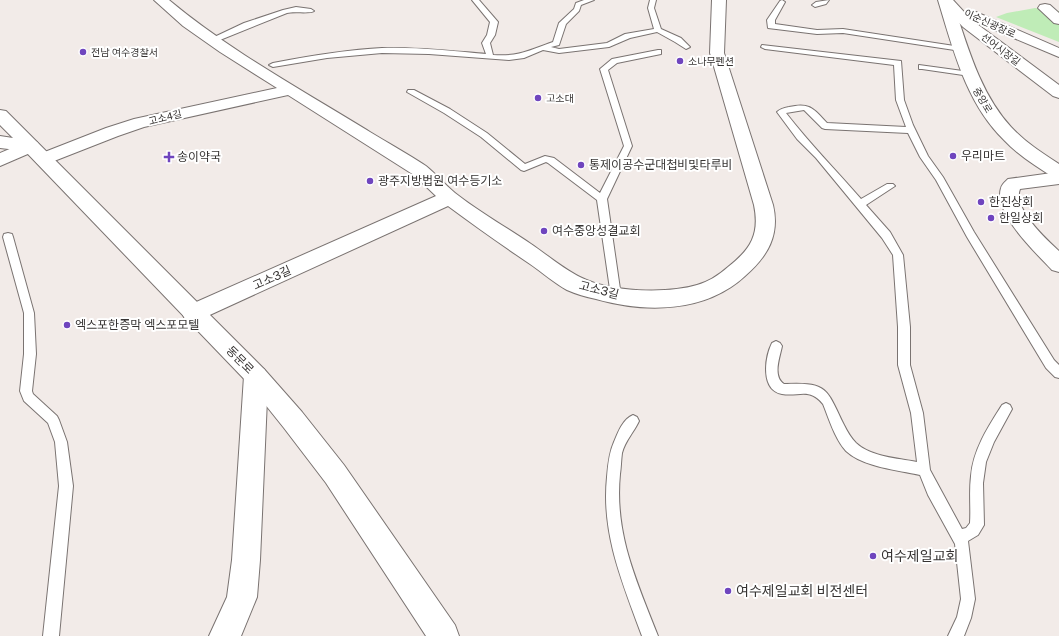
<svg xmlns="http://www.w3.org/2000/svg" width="1059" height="636" font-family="'Public Sans','Noto Sans KR',sans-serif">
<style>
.green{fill:#bfecb7}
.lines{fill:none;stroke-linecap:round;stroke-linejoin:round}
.lane-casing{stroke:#7a7371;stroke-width:2}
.street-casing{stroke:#7a7371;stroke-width:2}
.secondary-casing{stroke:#7a7371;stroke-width:2}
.lane{fill:#fff;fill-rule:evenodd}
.street{fill:#fff;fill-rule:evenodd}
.secondary{fill:#fff;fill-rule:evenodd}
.poi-dot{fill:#6f45be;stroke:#fff;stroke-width:1.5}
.labels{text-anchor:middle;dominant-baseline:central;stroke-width:4;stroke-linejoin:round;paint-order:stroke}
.far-street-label{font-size:10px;fill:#373433;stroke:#fff}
.far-poi-label{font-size:10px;fill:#373433;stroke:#fff;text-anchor:start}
.poi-label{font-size:12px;fill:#373433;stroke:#fff;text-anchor:start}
.street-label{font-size:12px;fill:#373433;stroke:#fff}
.near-poi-label{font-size:14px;fill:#373433;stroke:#fff;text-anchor:start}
</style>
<rect width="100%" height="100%" fill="#f2ebe8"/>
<path class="green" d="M1035,8L1059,11V42L996,17L1007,13Z"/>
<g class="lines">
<g class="lane-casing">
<path id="lane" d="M472,0H479L498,22L495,35L490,43L493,55C518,57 530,50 553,42L559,23L574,9L576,3L584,0H594L581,5L579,11L566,24L559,45L551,47L559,49L607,43L625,34L654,29L648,8L650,0H656L654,8L661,29L681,38L690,47L686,49L675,42L657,32L630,38L609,47L559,53L543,50L524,58L509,60L429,54L382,53L327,58L273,67L269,65L273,63C309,56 345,50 382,48C417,47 451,51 486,54L482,43L487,35L490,22Z
M782,0L785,2L775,20V24L817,30L843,29L961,47L965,49L961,51L843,33L817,34L768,28L767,20L780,1Z
M829,0L826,4L815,7L812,5L816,2Z
M296,7L311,9L314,11C310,14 294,11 287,13L215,42H209L208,40L244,23L283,10Z
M762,45L901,61L904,100L913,125L928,156L943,177L974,232L1054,360L1059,365V378L1055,377L1046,368L967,237L936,180L920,157L908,133L825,129L822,128L804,110L786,113C809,143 836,170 861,199L887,184H893L895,186L866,205L890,232L903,255L910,327V365L923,413L930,470L962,529L966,528L970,523C971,508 969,492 971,476C973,450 988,427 1002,405L1006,403L1010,405L1012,409L994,442L986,462L983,483L984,525L978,535L968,541L975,599L971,618L964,636H948L957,617L961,599L955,544L928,495L920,475C898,470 863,467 846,451C835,439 829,419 823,404C809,387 799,397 782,394C760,390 765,357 772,343L776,341L780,343L782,346C780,357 772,376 784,384C828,382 826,388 844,425C847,431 851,438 856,443C871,457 897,458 917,462L911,413L898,365V327L893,255L882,238L816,158L797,139L777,112C780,109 784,108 789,107C810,102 814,109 827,123L906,127L896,100L894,65L765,49L761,47Z
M658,50H661V54L617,63L608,70L632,146L607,199L621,296L620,299L616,300L612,299L611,296L597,200L548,163L546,162L524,171L521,170L481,137L444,113L407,92L408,90H414L450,109L487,133L525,164L545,156L554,158L600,193L624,146L600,69L612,59Z
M919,65L970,72L974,74L970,76L922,69H919Z
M8,233L12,234L13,237L34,313L36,354L32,391L33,394L57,416L59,420L67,442L73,486L59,636H43L59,486L55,442L48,423L24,401L20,391L24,354V313L3,237L4,234Z
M633,415L637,417L639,421C634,432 625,441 622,453C621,460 621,468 620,474C614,534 637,582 658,636H642C623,584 601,534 607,477C608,465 609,453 614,442C618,432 623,419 633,415Z"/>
</g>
<g class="street-casing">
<path id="street" d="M154,0H169C230,51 302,90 370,132C388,143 408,154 426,166C436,174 445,185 455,193C479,212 506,227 531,244C547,255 565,270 582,278C610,292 667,294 697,285C708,282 719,275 728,267C751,249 760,234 754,205L710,53L712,0H726L724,53L773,205C780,235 768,256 745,276C705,313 645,313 596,299C586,297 576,294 567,290C554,283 542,272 530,264C502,245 475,226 448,206L201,319L193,322L185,319L182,313L185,307L436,196L414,175L288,95L144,127L118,136L49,163L43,165L37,163L34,159L37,155L106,128L134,119L277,88L220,52L183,26Z
M940,0H953L965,13L971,11L976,12L1059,48V57L973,21L1059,85V98L1053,96L963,27L941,4Z
M1045,4L1050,5L1059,13V24L1054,23L1038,8L1040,5Z
M31,140L37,142L40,146L37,150L0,166V153Z
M1059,172V184L1020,189C1012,208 1046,239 1059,251V272L1052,270C1036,253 993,213 1001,188C1002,184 1006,181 1008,179Z
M256,366L264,369L268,376L260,560L257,597L241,636H209L227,597L232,560L244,376L248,369Z"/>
</g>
<g class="secondary-casing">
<path id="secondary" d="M938,0H952C967,44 979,92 1011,127C1025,142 1042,153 1059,164V179L1053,177C1036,166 1018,155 1004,140C966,103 953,49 938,0Z
M0,110L6,111L264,369L302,412L344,465L455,625L459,636H426L326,483L284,428L248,383L25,151L0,148V136L13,138L0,125Z"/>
</g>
<use href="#lane" class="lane"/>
<use href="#street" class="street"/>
<use href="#secondary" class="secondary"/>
</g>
<g class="poi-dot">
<circle cx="83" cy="52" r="4"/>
<circle cx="680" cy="61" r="4"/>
<circle cx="538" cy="98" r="4"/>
<circle cx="953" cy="156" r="4"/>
<path d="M167 151h4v4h4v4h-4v4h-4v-4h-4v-4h4z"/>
<circle cx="581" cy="165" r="4"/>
<circle cx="370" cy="181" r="4"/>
<circle cx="981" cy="202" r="4"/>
<circle cx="991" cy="218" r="4"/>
<circle cx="544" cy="231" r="4"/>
<circle cx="67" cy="325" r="4"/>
<circle cx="873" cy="556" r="4"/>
<circle cx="728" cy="591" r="4"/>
</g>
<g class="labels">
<g class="far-street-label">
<text transform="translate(990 23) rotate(24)">이순신광장로</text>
<text transform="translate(1001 49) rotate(37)">선어시장길</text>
<text transform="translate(983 100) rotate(59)">중앙로</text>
<text transform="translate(165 117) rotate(-14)">고소4길</text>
</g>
<g class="far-poi-label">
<text x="91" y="52">전남 여수경찰서</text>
<text x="688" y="61">소나무펜션</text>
<text x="546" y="98">고소대</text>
</g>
<g class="poi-label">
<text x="961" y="156">우리마트</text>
<text x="177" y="157">송이약국</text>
<text x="589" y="165">통제이공수군대첩비및타루비</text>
<text x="378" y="181">광주지방법원 여수등기소</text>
<text x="989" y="202">한진상회</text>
<text x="999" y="218">한일상회</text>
<text x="552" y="231">여수중앙성결교회</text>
<text x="75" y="325">엑스포한증막 엑스포모텔</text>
</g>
<g class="street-label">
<text transform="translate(272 278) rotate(-24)">고소3길</text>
<text transform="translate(599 290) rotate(14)">고소3길</text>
<text transform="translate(240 360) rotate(45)">동문로</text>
</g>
<g class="near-poi-label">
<text x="881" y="556">여수제일교회</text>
<text x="736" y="591">여수제일교회 비전센터</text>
</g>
</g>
</svg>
